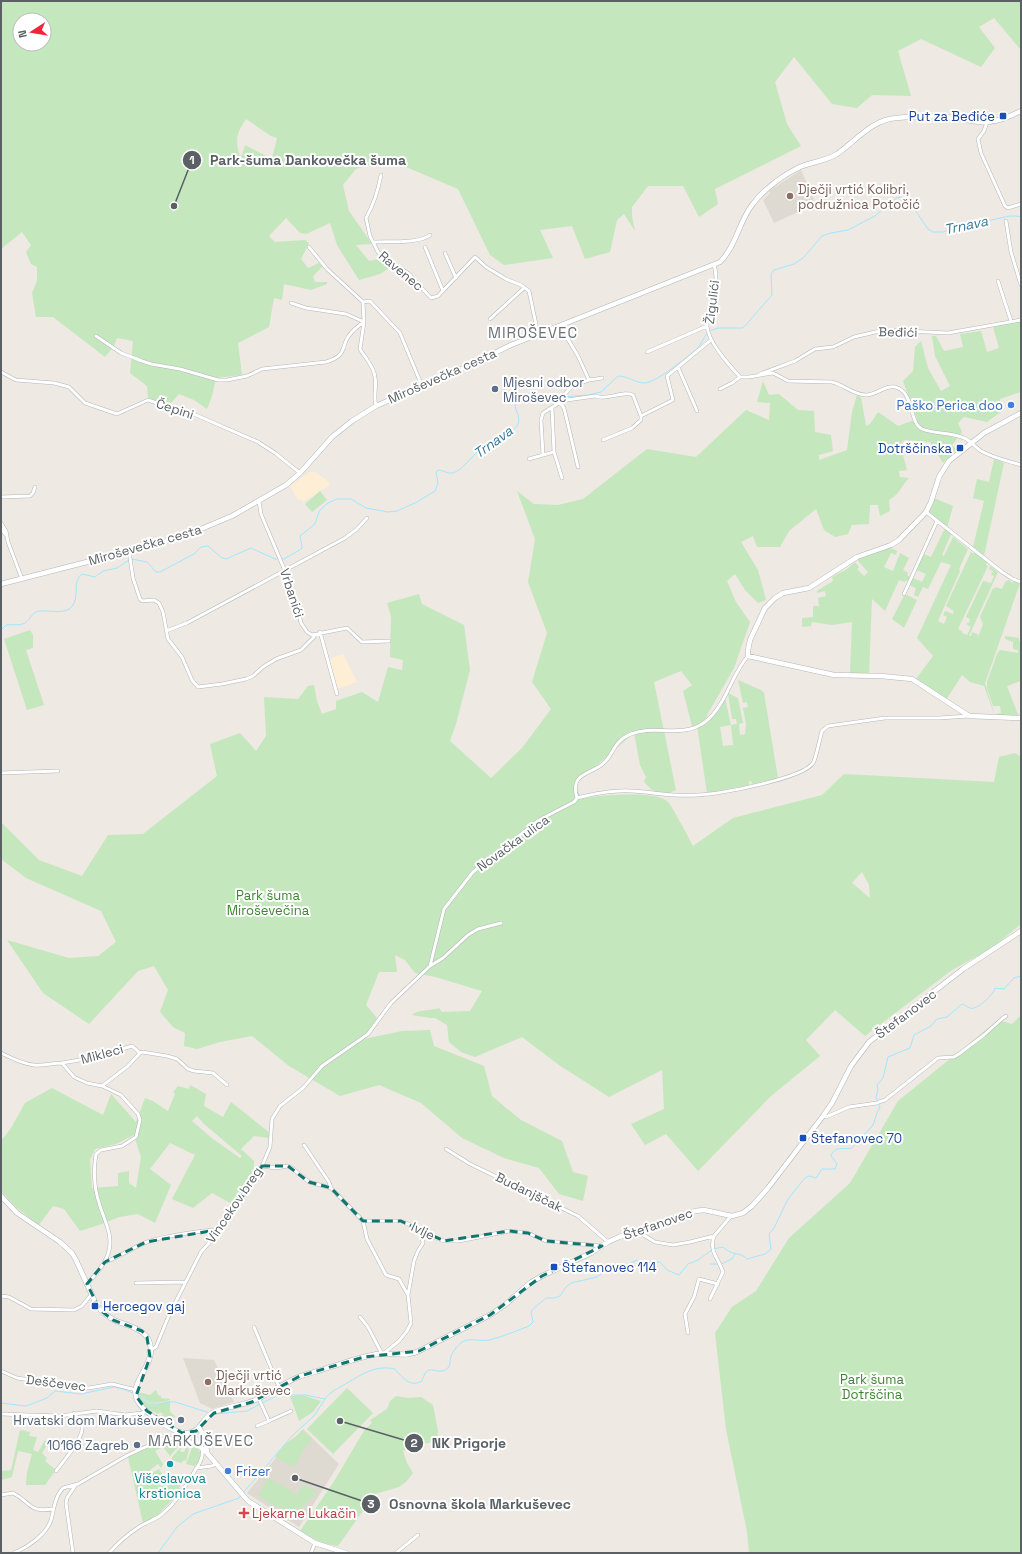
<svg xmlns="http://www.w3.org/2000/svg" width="1022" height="1554" font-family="'Space Grotesk',sans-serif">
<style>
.commercial{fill:#ffeed6}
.education{fill:#ded9d1}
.green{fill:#c4e7bd;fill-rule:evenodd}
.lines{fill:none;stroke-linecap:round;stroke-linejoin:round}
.stream{stroke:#a1e7ff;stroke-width:1}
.street-casing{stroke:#b3b7ba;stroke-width:4}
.secondary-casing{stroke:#b1b7bb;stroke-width:5.5}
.street{stroke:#fff;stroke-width:3}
.secondary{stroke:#fff;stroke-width:4.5}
.marked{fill:none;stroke:#0f766e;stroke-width:3;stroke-dasharray:8 5;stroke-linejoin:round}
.transit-dot{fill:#1a4fb4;stroke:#fff;stroke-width:1.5}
.education-dot{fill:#8d6e63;stroke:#fff;stroke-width:1.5}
.service-dot{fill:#5c6f8a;stroke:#fff;stroke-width:1.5}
.shop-dot{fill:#3f7fe0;stroke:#fff;stroke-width:1.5}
.culture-dot{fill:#0f9aa8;stroke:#fff;stroke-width:1.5}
.health-dot{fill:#e0444e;stroke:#fff;stroke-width:1.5}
.labels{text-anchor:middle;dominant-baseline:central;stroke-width:4;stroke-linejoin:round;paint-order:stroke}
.transit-label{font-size:13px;fill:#164399;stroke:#fff;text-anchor:start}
.education-label{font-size:13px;fill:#785e54;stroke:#fff;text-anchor:start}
.street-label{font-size:13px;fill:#5a6064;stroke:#fff}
.service-label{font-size:13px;fill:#4e5e75;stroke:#fff;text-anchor:end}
.shop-label{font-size:13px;fill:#366cbe;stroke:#fff;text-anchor:end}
.park-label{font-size:13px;fill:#3c8530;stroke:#fff}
.culture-label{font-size:13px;fill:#0d838f;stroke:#fff}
.health-label{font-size:13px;fill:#be3a42;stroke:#fff;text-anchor:start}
.water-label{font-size:14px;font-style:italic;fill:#33789a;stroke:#fff}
.quarter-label{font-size:15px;letter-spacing:1px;fill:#6b7276;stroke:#fff}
.leader{fill:none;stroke:#5a6064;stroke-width:1.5}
.callout-dot{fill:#5a6064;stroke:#fff;stroke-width:1.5}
.mark-label{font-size:12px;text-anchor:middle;font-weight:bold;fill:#fff}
.callout-label{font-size:14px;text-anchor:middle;font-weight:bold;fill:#5a6064;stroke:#fff;stroke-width:4;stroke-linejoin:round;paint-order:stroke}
</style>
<rect width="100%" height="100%" fill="#eee9e2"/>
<path class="commercial" d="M310,472H315L328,481L330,485L303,502L301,499L298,500L290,486Z
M343,654L357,682L337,689L328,659Z"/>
<path class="education" d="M801,170L816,204L774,223L763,200L770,193L769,191Z
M183,1358L214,1360L234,1402L212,1409L200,1403Z
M303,1429L339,1464L299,1527L247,1493L274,1460Z"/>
<path class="green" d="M1,1H1021V50L994,18L979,27L995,48L981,67L921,39L898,51L911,96L872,95L857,108L832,104L794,57L775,82L787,124L801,146L715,189L718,204L699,217L683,186H648L632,207V216L635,231L624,214L617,220L610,252L585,259L572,226L540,230L553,258L504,265L490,255L458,189L387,159L356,169L343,185L349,211L372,244L356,245L369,261L382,258L393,266L380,274L359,280L337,245L330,223L306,234L300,233L286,218L269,236L275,242L305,240L309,243L301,259L308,268L319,263L323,266L313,276L315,282H327V284L311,290L284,284L282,300L274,298L269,327L238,343L242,375L216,378L212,396L207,409L194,400L179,394L168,406L148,398L147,386L130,373L133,341L117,338L114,346L105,357L53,317H36L32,293L37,281V267L31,264L26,252L31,245L22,232L1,249ZM20,20H44V44H20ZM246,119L271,136L277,138L272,159L245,145L242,156L239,154C235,138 237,133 246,119Z
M1021,321V392L1000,399L1002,411L987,422L964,417L958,423L962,432L952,445L956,450L943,463L930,442L905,440L900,444L907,470L899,471L900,477L909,478C901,486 900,494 889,500L890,511L880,516L878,505H870L869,524L852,525L848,534L835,537L824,530L816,509L789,531L780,547H757L753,536L741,542L758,570L766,600L758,603L745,590L735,574L727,581L736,602L750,622L734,668L707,715L705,723L714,715L725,698L731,725L737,724L736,719H732L728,693L738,698L743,723L739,724L740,735L745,734L746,724L743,708L748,707L747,702L743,703L738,680L761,690L764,693L778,778L752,784L751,781H749V785L707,793L697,726H692L683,691L692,685L681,671L654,682L676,790L665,795L652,790L644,782L646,777L640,765L634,733L575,784L581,798C600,796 652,790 667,801C671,804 689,838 693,846L733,818L822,795L844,774L994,782L999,757L1015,753L1021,757V924L992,948L952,970L865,1036L835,1010L806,1040L820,1056L771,1096L698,1171L666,1134L645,1145L631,1124L664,1109L662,1070L609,1097L559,1065L522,1037L475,1057L461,1052L449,1042L447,1025L435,1018H430L412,1015C418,1009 431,1011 439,1008L442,1012L470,1011L482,991L435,977L415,973L405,960L395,955L397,972H379L366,1005L377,1018L364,1039L402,1031L430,1030L434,1046L484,1066L492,1096L521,1120L562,1141L573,1172L588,1176L583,1201L559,1194L539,1168L504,1158L462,1138L421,1103L379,1085L340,1096L289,1066L252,1036L220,1042L197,1049L184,1046L185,1033L173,1027L160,1012L168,990L154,966L138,971L89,1024L43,993L7,940L69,958L98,956L116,942L101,911L26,878L1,859V822L39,860L82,876L108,835L143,834L217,776L210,744L240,733L256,751L266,736L264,697L298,699L308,686L314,685L317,701L322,714L336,709V701L362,692L378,702L388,667L402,670L403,660L390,657L391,616L387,603L419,594L422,604L464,625L470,670L456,724L450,741L491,778L522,748L551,709L532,682L547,633L528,582L535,539L517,491L534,504L558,505L583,499L647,449L696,457L746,410L769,420L770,403L757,402L763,381L769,395L779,394L798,410L814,411L815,432L831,435L833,451L819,455V460L847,450L852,412L857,395L861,397L866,426L870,424L878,412L898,426L917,419L903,381L913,371L915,347L921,341L928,368L941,391L950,386L935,356L932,336H936L944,351L963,347L960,334L981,331L987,352L999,348L993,327ZM731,725L733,745L723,746L720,727ZM862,872L869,885L870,898L852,883Z
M994,459L1004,463L984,556L973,547L984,501L973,498L977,479L989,482Z
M320,491L327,500L312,512L305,504Z
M934,498L953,506L947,528L929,512Z
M945,528L951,534L942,555L944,556L953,537L968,549L959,569L960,571L938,621L944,624L947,617L943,615L945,611L953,614L954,611L946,606L971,552L974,554L975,552L987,562L986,565L988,566L958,629L962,631V633L967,635L971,627L966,624L967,623H969L970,619L966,617L983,581L991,583L994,576L991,575L993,571L989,569L990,566L998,572L969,636H971L972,632L979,635L983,624L980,617L993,588L994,589L995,587L1002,589L1005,582L1009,580L1012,583L1014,581L1020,583L985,683L995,716L984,686L970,682L962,675L946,700L916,679L933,656L917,638L951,565L941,562L928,589L923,587L918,597L914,595L916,588L909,585L913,578L922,582L926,574L916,570L924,554L931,557Z
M889,547L897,551L896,555L891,553L884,567L893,571L900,553L909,558L903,570L908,573L907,575L910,577L908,581L906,580L905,582L899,580L885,611L872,599L869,674H850L852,622L832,625L812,622L811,626L802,627V618L813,617V606H819L818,598L826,596L825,591L817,593V591L833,581L832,577L847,569L855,562L859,567L857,569L864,576L868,572L858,561V558Z
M905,594L917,600L904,628L892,619Z
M30,630L33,635V648L26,650L44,705L27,710L4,639Z
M1005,636L1019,638V642H1021V681L1007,686L1019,717H998L996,714L1001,713L1000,706H993L987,688V682L997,654L1000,650L1018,653V650L1013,649V642L1005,639Z
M1021,1015V1553H749L747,1532L726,1429L715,1333L732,1307L756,1291L789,1238L850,1183L898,1101L998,1020L1012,1024Z
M190,1085L206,1094L204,1106L223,1117L231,1102L270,1133L269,1138L254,1136L241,1149L254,1161L253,1178L234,1205L212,1193L193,1208L172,1199L195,1155L170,1143L150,1169L171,1185L155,1223L138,1214L119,1217L102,1224L80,1231L64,1209L53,1206L39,1225L17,1208L1,1191V1141L11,1128L25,1103L52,1088L103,1115L111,1094L136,1122L145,1098L153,1101L168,1111L175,1094L173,1092L178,1086L189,1089ZM197,1116L204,1124L242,1156L240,1158L213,1139L192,1121ZM134,1135L141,1157L136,1188L129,1183V1171L118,1173V1186L92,1188L90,1160L95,1149L116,1144Z
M347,1388L373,1413L333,1454L307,1429Z
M156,1390L158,1395L161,1396V1398L170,1399V1400C154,1404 152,1405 138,1394V1392L150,1395Z
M302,1395L321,1401L313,1412L299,1421L290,1396Z
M396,1396L408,1398L421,1397L433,1405L438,1431L437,1441L419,1445L403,1451L407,1463L413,1473L406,1482L399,1487L375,1494L338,1546L321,1543L300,1531L333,1483L365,1429L372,1423L370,1420L387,1409L390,1401Z
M140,1397C152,1408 156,1404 170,1401V1412L175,1416L171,1423L162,1416L163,1414L160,1412L158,1414L147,1408L138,1398Z
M20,1430L30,1432L29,1436L37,1437L33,1450L38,1452L45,1440L49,1442L42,1453L47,1458L45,1461L56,1470L45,1485H26L27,1472L32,1454L18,1451L12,1477L1,1480V1471L11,1470Z
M303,1431L312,1439L306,1446L294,1467L275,1457L284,1445Z
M174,1439L184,1440L170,1456L163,1447L155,1451L163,1464L161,1468L158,1464L150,1470L152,1473L159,1469L165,1478L164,1479L160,1475L156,1480L161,1486L167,1487L171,1483L170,1478L172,1475L181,1484L179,1488L182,1489L158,1515L143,1523L128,1457L166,1440Z
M183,1445L180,1450L181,1452H184L187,1447L189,1450L186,1461L184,1460L181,1463L172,1460V1457Z
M193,1445L201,1453L199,1462L194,1466L186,1464Z
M268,1478L297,1494L287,1512L258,1496Z
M303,1484L317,1492L288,1521L285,1517Z"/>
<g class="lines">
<path class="stream" d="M709,331L718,328H743L772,295L771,274L774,270L794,264L803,258L822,236L831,233L848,230L875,216L896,198L902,197L908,200L928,229L933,232H943L968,225L1010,216H1016L1021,217
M564,397L588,395L601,392L618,376C628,376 635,383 645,383C657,382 687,357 697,349C701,344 704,338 707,333
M132,559L147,562L156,572H160L194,554L201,547L208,546L222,558L226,559L251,548L275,559H284L301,549L302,547L300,536L315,524L319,512L322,508L328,503L337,499H351L366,508L388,512L397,511L417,502L435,491L438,483L436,472L438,470C443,470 448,474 453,473C462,470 470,459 476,453C483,447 491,442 498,436C504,431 513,433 517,426C521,419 517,413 515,406C523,385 532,397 545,397C551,396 555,395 561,396
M1,630L6,625C12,624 20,626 25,623C31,619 31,613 39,611C50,610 69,616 74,603C79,592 72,583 82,574L95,577L103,571L117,568L129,560
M710,1264H718
M721,1264L732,1259L735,1254
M138,1395C144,1399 150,1405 158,1404C164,1403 168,1401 175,1402L210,1413
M1,1403L26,1406L47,1398L55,1391L81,1394L114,1387L123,1389L133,1393
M262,1403L278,1395H305L325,1399C330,1392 335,1390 342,1386C358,1377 374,1364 395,1369C402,1377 410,1388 422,1381C428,1361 434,1375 445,1370C452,1367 449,1359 452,1354C454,1350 458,1345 462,1342C471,1337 479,1342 489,1340C502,1337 516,1331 529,1326L533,1322L531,1312L533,1309L546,1298H554L560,1296L566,1287L571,1283L597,1277L605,1271L625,1266L637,1260L649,1263L660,1262L667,1270L679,1275L688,1264L698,1260L713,1249L723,1247C734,1257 739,1251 747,1259L765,1254L771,1249L769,1234L774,1228L788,1199L805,1178L809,1176L816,1178L822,1169H835L837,1164L831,1156C835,1145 843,1150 852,1148L873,1125L877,1113L880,1107L876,1097L878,1090L877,1085L883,1078L888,1057L910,1048L914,1035L931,1026L937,1019L947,1017L962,1004C966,1005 970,1010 974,1008C980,1007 994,994 995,988L1004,989L1014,978L1021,976
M215,1414L247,1411L260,1404
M243,1493L293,1435L314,1416L325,1399
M158,1553L177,1527L193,1514L239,1498L241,1495"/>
<g class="street-casing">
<path id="street" d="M987,122L984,131L978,139L981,153L1005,206L1008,208L1021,204
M381,175C378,191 374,204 366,218L370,236L378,252L384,258L409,274L431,298L438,296L475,257L486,267L506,279L521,285L529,291L538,334
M1006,221L1011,252L1021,285
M373,242C388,241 418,244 430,235
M309,247L327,269L363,302
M425,247L443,291
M445,253L456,278
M714,265C721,285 707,307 707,326C708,342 729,365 740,377
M998,281L1011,321
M363,302L364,322L360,349C365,358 374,366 375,377C377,387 373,396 376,406
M363,302L370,301L400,333L422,386
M291,303L306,308L346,314L364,322
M490,319L524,288
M560,326L578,356L589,380
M96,336L121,353L142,361L151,364L180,369L218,380H227L247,376L262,369L326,362C333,360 341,357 343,349C345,345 345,341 348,337C352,331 358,326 364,322
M647,352L707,326
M678,367L697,411
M1,372L16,380L54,383L69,387L85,403L117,414L148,400L177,410L189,412L258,442L275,453L300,473
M760,374L795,361L815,349L833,347L854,337L884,330L948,333L1021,320
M740,377H749L773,373L788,381L832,382C844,385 854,395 866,395C877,395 887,383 898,388C914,395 909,422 922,429C933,434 951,432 964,438C971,441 975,447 981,451C993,458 1008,461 1021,465
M720,389L732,383L740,377
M560,401L595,396C608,401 623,390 633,395L641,416
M559,403L563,406L565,412L578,467
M552,408L554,452L562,478
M603,440L632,428L641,420V416L673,400L667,376L711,340
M543,455L554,452
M529,459L543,455L541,420L543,413L559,403L564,395L573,385L589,380L602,378
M1,497L30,496L33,493L35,487
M259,501L261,514L285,571L296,602L301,623L307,632L312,635L347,628L362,642L389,641
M926,512L1002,572L1013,579L1021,582
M1,523L6,531L8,542L22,579
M1,529L6,535
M129,551L133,578L140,599L142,601L154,600L159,603L163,612L168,639L182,657L192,680L198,687L222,684L246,679L253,676L263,667L276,659L301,650L314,637L315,634
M904,594L937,521
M166,631L187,623L345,538L357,529L367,518
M320,632L337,694
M1,773L58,771
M577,798C591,794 615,790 631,791C653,792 675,797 697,795C719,794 802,779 813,763C816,759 820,737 822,731L828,726L885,718H939L969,716
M430,966L444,909L473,872L539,820L574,802L577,798C570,775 586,775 600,766C615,756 611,742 631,734C655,724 682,739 705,722C726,706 731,675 748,656
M1,1053C11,1058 22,1064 34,1065C42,1066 52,1063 62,1063L74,1077L87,1083L102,1086L121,1095L138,1114L140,1120L136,1137L122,1146L101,1150L96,1154C93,1172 94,1189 100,1206C105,1222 114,1237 108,1254C104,1266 95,1275 87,1284
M62,1063L97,1057L132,1046L140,1053
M102,1086L128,1066L140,1053L142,1052L167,1056L177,1059L188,1069L194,1071L213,1073L227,1085
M879,1102L885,1100L938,1058L954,1057L959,1054L984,1035L1003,1018L1006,1016
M823,1116L826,1117L849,1107L877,1103
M304,1145L329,1182L331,1188
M446,1149L470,1164L578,1216L608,1242
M262,1166L276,1168L288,1166L293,1169L309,1182L331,1188L363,1221H401L418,1228L426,1234L444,1241H459L509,1231L528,1233L546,1241L602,1246
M363,1221L367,1239L386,1275L399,1279L408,1295
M637,1231L655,1242L673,1245L690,1242L714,1236L731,1216
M105,1262C120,1257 133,1247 147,1242C163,1236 199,1231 216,1230
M136,1283L185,1282
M1,1296L9,1297L31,1309L74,1310L82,1306L91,1295
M710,1299L723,1272C718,1257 709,1252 714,1236
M360,1317L368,1327L382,1354
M254,1327L279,1387
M688,1333L685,1314L694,1297L699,1279L718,1284
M151,1350L156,1347L169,1315L201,1252L209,1243L218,1227L238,1203L262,1166L270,1147L272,1119L280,1106L303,1088L322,1066L368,1034L391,1003L430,966L443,958L468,935L478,929L501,923
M383,1354L399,1341L407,1331L411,1323L408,1295L414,1261L418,1251L423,1243L421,1230
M1,1371L17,1378L75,1387L89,1388L112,1384L136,1390
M1,1414L60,1416L97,1411L125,1415L142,1413L147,1411
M269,1421L291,1411
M257,1426L269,1421L259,1399
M196,1468L212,1466L216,1464
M56,1471C62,1463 84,1438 82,1427C81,1422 77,1418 74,1413
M1,1495L13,1493C31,1502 28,1513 53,1509
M14,1553C28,1547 46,1535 51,1520C54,1509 55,1496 63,1488L78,1484L128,1455L163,1439L178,1438L198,1444
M73,1553L66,1503L67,1498L75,1486
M109,1553C118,1543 128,1534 139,1527C146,1522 155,1520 161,1515C176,1503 183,1490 193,1474C198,1465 204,1459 202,1448
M311,1553L315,1543
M396,1553L418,1535"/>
</g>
<g class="secondary-casing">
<path id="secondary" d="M1021,413L984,433L949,461L939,477L931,502L926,512L899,540L891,545L857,557L809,588L783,593L775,598L765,608L750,640L748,650V656L834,675L881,676L912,679L969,716L1021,718
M1,584L161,543L189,534L232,516L286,485L300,473L332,437L352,421L376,406L468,366L511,345L720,262C736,246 739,222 752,205C764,189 783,175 800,167C812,162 826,161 837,154C856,141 871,120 896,118C914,116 938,116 957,118C967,120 976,123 987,122C999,122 1010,116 1021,111
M1,1196L17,1213L60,1242L72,1253L76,1260L96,1304C100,1310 107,1316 114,1320C129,1327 150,1328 151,1350C151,1372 122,1387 143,1408C152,1417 174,1434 187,1433C200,1433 202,1419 212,1413C224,1407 240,1406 253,1401C270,1394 284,1382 301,1376C310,1373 319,1371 327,1368C344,1363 360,1357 377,1354C392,1352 405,1358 419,1351L490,1315L506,1304L530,1283L542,1276L591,1253L608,1242L619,1237L695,1211L704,1210L732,1216L743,1213L752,1206L768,1188L823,1116L832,1103L851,1066L869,1042L963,969L1021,931
M199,1428L205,1437L207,1453
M193,1432L198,1445L207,1453L248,1501L315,1543L346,1553"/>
</g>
<use href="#street" class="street"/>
<use href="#secondary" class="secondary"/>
</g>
<path class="marked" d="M262,1166H288L309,1182L331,1188L363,1221H401L444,1241L509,1231L528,1233L546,1241L602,1246L542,1276L490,1315L419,1351L364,1357L300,1376L252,1402L214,1413L196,1431L182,1433L147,1411L136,1396L150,1357L147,1337L142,1331L113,1320L100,1310L87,1284L105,1262L146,1242L216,1230L238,1203Z"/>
<g class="transit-dot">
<rect x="999" y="112" width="8" height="8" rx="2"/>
<rect x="956" y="444" width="8" height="8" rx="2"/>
<rect x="799" y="1134" width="8" height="8" rx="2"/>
<rect x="550" y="1263" width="8" height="8" rx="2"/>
<rect x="91" y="1302" width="8" height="8" rx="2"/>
</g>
<g class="education-dot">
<circle cx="790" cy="196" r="4"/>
<circle cx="208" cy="1382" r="4"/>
</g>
<g class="service-dot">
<circle cx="495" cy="389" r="4"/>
<circle cx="181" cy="1420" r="4"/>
<circle cx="137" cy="1445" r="4"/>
</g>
<g class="shop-dot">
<circle cx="1011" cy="405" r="4"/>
<circle cx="228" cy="1471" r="4"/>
</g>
<circle class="culture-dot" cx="170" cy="1464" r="4"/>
<path class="health-dot" d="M242 1507h4v4h4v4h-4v4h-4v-4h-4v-4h4z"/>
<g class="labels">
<g class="transit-label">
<text x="995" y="116" text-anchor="end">Put za Beđiće</text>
<text x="952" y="448" text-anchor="end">Dotrščinska</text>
<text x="811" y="1138">Štefanovec 70</text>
<text x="562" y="1267">Štefanovec 114</text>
<text x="103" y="1306">Hercegov gaj</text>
</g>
<g class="education-label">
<text x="798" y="189">Dječji vrtić Kolibri,<tspan x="798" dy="15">podružnica Potočić</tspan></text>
<text x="216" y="1375">Dječji vrtić<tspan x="216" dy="15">Markuševec</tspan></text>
</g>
<g class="street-label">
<text transform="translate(401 271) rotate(40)">Ravenec</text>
<text transform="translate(712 302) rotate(-83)">Žigulići</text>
<text transform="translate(898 332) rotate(1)">Beđići</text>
<text transform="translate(442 376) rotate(-24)">Miroševečka cesta</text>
<text transform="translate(175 409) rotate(18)">Čepini</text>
<text transform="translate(145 545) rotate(-16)">Miroševečka cesta</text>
<text transform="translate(292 593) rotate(72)">Vrbanići</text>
<text transform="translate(513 843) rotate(-36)">Novačka ulica</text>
<text transform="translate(906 1014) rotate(-37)">Štefanovec</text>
<text transform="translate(102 1054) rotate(-15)">Mikleci</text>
<text transform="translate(529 1192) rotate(26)">Budanjščak</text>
<text transform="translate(234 1205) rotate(-56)">Vincekov breg</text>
<text transform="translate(658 1224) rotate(-19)">Štefanovec</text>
<text transform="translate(423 1231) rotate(26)">Ivlje</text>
<text transform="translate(56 1383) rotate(7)">Deščevec</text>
</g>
<g class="service-label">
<text x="503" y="382" text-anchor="start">Mjesni odbor<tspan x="503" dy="15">Miroševec</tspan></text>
<text x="173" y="1420">Hrvatski dom Markuševec</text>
<text x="129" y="1445">10166 Zagreb</text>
</g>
<g class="shop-label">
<text x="1003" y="405">Paško Perica doo</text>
<text x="236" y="1471" text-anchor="start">Frizer</text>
</g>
<g class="park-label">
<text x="268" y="895">Park šuma<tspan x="268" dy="15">Miroševečina</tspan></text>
<text x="872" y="1379">Park šuma<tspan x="872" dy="15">Dotrščina</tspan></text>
</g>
<g class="culture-label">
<text x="170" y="1478">Višeslavova<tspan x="170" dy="15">krstionica</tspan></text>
</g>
<g class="health-label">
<text x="252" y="1513">Ljekarne Lukačin</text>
</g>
<g class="water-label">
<text transform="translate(966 225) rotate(-12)">Trnava</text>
<text transform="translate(493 442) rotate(-36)">Trnava</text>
</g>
<g class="quarter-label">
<text x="533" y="332">MIROŠEVEC</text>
<text x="201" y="1440">MARKUŠEVEC</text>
</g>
</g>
<path class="leader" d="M174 206L192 160M340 1421L414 1443M295 1478L371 1504"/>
<g class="callout-dot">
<circle cx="174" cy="206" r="4"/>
<circle cx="340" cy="1421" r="4"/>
<circle cx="295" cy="1478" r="4"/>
<circle cx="192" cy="160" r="10"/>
<circle cx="414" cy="1443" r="10"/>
<circle cx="371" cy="1504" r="10"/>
</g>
<g class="mark-label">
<text x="192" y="164">1</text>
<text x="414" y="1447">2</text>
<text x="371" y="1508">3</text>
</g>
<g class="callout-label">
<text x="308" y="165">Park-šuma Dankovečka šuma</text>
<text x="469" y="1448">NK Prigorje</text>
<text x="480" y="1509">Osnovna škola Markuševec</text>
</g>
<rect width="1022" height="1554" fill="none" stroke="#5a6064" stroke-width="4"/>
<g transform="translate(32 32) rotate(258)"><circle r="19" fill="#ffffff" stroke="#bdbfc1"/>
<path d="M0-3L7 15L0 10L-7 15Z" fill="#f12539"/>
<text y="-6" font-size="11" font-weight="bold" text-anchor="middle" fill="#5a6064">N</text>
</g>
</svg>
